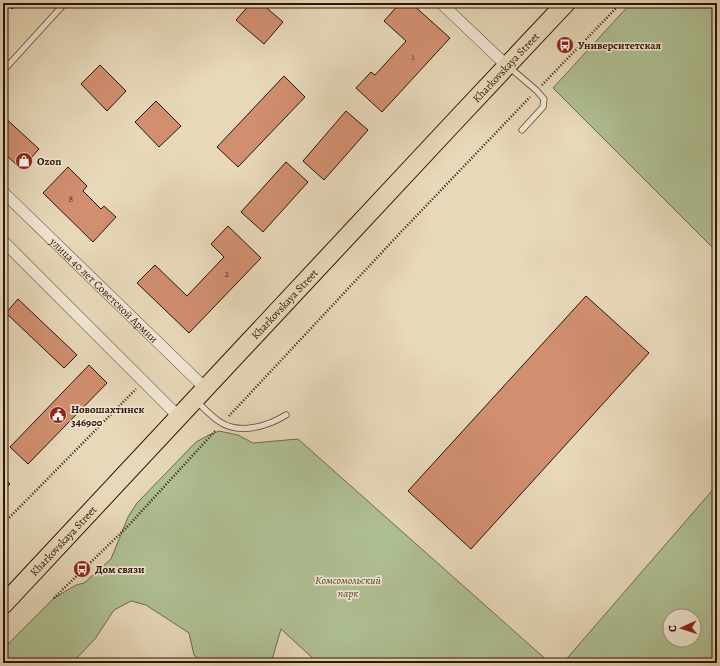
<svg xmlns="http://www.w3.org/2000/svg" width="720" height="666" font-family="Alegreya,serif">
<style>
.green{fill:#afc094;stroke:#6e6a4e;fill-rule:evenodd}
.building{fill:#d18f70;stroke:#2d1308}
.lines{fill:none;stroke-linecap:round;stroke-linejoin:round}
.service-casing{stroke:#5c4434;stroke-width:7}
.minor-casing{stroke:#5c4434;stroke-width:12}
.trunk-casing{stroke:#2d1308;stroke-width:20}
.path{stroke:#2d1308;stroke-width:2.5;stroke-dasharray:1 2;stroke-linecap:butt}
.service{stroke:#efe6d2;stroke-width:5.5}
.minor{stroke:#efe6d2;stroke-width:11}
.trunk{stroke:#e7d8b9;stroke-width:18}
.labels{text-anchor:middle;dominant-baseline:central;stroke-width:3.5;stroke-linejoin:round;paint-order:stroke}
.number-label{font-size:9px;fill:#563222}
.poi-label{font-size:11px;font-weight:bold;fill:#2d1308;stroke:#efe6d2;text-anchor:start}
.street-label{font-size:11px;fill:#2d1308;stroke:#efe6d2}
.park-label{font-size:11px;font-style:italic;fill:#544732;stroke:#efe6d2}
</style>
<rect width="100%" height="100%" fill="#e7d8b9"/>
<filter id="stains"><feTurbulence type="fractalNoise" baseFrequency=".005" numOctaves="4"/><feColorMatrix values="0 0 0 0 .2 0 0 0 0 .09 0 0 0 0 .02 0 0 0 .5 -.17"/></filter>
<radialGradient id="worn" r=".72"><stop offset=".6" stop-color="#630" stop-opacity="0"/><stop offset="1" stop-color="#630" stop-opacity=".3"/></radialGradient>
<path class="green" d="M631,3H717V252L553,88Z
M219,431L238,435L253,443L298,439L550,663H318L281,629L271,663H204L194,655L189,633L146,605L131,601L114,610L95,639L72,663H3V651L10,642L54,598L76,585L84,583L111,559L128,517L137,503L196,442L209,435Z
M717,485V663H563ZM670,616H694V640H670Z"/>
<path class="building" d="M6,3H17L12,9Z
M251,3H261L283,22L264,44L236,20Z
M400,3H411L450,38L382,112L356,88L371,72L375,75L406,41L384,21Z
M100,65L126,91L107,111L81,84Z
M284,76L305,97L238,167L217,147Z
M156,101L181,126L159,147L135,122Z
M346,111L368,130L324,180L303,161Z
M3,116L39,149L21,169L3,152Z
M286,162L308,182L263,232L241,212Z
M68,167L87,186L83,191L101,209L104,206L116,217L93,242L43,193Z
M228,226L261,258L189,333L137,283L155,265L187,296L224,257L211,244Z
M586,296L649,353L471,549L408,491Z
M18,299L77,355L64,368L6,313Z
M89,365L107,383L28,464L10,447Z
M3,477L10,484L3,491Z"/>
<g class="lines">
<g class="service-casing">
<path id="service" d="M509,67L536,90L544,99L543,107L522,130
M3,71L65,3
M196,401C204,408 212,417 220,422C240,435 268,426 286,415"/>
</g>
<g class="minor-casing">
<g id="minor">
<path d="M441,3L507,66"/>
<path id="s1" d="M3,192L205,388"/>
<path d="M3,241L179,417"/>
</g>
</g>
<g class="trunk-casing">
<g id="trunk">
<path id="s2" d="M3,605L457,119L566,3"/>
</g>
</g>
<path class="path" d="M542,85L621,3
M229,416L401,232L530,97
M3,524L136,389
M54,598L128,526L216,430"/>
<use href="#service" class="service"/>
<use href="#minor" class="minor"/>
<use href="#trunk" class="trunk"/>
</g>
<defs>
<g id="bus-disc" transform="scale(0.9)"><circle r="9.5" fill="#8f2418" stroke="#efe6d2"/><path d="M-5-6H5V4H4V6H2V4H-2V6H-4V4H-5ZM-3.5-4V0h7V-4ZM-3.5 1.2v1.5H-2V1.2ZM2 1.2v1.5H3.5V1.2Z" fill="#fff"/></g>
<g id="shop-disc" transform="scale(0.9)"><circle r="9.5" fill="#8f2418" stroke="#efe6d2"/><path d="M-5-2.5h2.3a2.7 3.5 0 0 1 5.4 0H5L5.5 6h-11ZM-1.5-2.5h3a1.5 2.3 0 0 0-3 0Z" fill="#fff"/></g>
<g id="civic-disc" transform="scale(0.9)"><circle r="9.5" fill="#8f2418" stroke="#efe6d2"/><path d="M-.6-6.5H3V-4.5H.6V-3L4-1V1h2V6H-6V1h2V-1L-.6-3ZM-1.2 2.5V6h2.4V2.5Z" fill="#fff"/></g>
</defs>
<g fill-rule="evenodd">
<use href="#bus-disc" x="565" y="45"/>
<use href="#shop-disc" x="24" y="161"/>
<use href="#civic-disc" x="58" y="415"/>
<use href="#bus-disc" x="82" y="569"/>
</g>
<g class="labels">
<g class="number-label">
<text x="413" y="57">1</text>
<text x="71" y="199">8</text>
<text x="227" y="274">2</text>
</g>
<g class="poi-label">
<text x="578" y="45">Университетская</text>
<text x="37" y="161">Ozon</text>
<text x="71" y="409">Новошахтинск<tspan x="71" dy="13">346900</tspan></text>
<text x="95" y="569">Дом связи</text>
</g>
<g class="street-label">
<text stroke="none"><textPath href="#s2" startOffset="736">Kharkovskaya Street</textPath></text>
<text stroke="none"><textPath href="#s1" startOffset="141">улица 40 лет Советской Армии</textPath></text>
<text stroke="none"><textPath href="#s2" startOffset="412">Kharkovskaya Street</textPath></text>
<text stroke="none"><textPath href="#s2" startOffset="88">Kharkovskaya Street</textPath></text>
</g>
<g class="park-label">
<text x="348" y="580">Комсомольский<tspan x="348" dy="13">парк</tspan></text>
</g>
</g>
<rect width="720" height="666" fill="none" stroke="#e7d8b9" stroke-width="16"/>
<rect x="4" y="4" width="712" height="658" fill="none" stroke="#2d1308" stroke-width="2"/>
<rect x="8" y="8" width="704" height="650" fill="none" stroke="#2d1308"/>
<g transform="translate(682 628) rotate(267)"><circle r="19" fill="#efe6d2" stroke="#a19281"/>
<path d="M0-3L7 15L0 10L-7 15Z" fill="#8f2418"/>
<text y="-6" font-size="11" font-weight="bold" text-anchor="middle" fill="#2d1308">С</text>
</g>
<rect width="100%" height="100%" filter="url(#stains)"/>
<rect width="100%" height="100%" fill="url(#worn)"/>
</svg>
